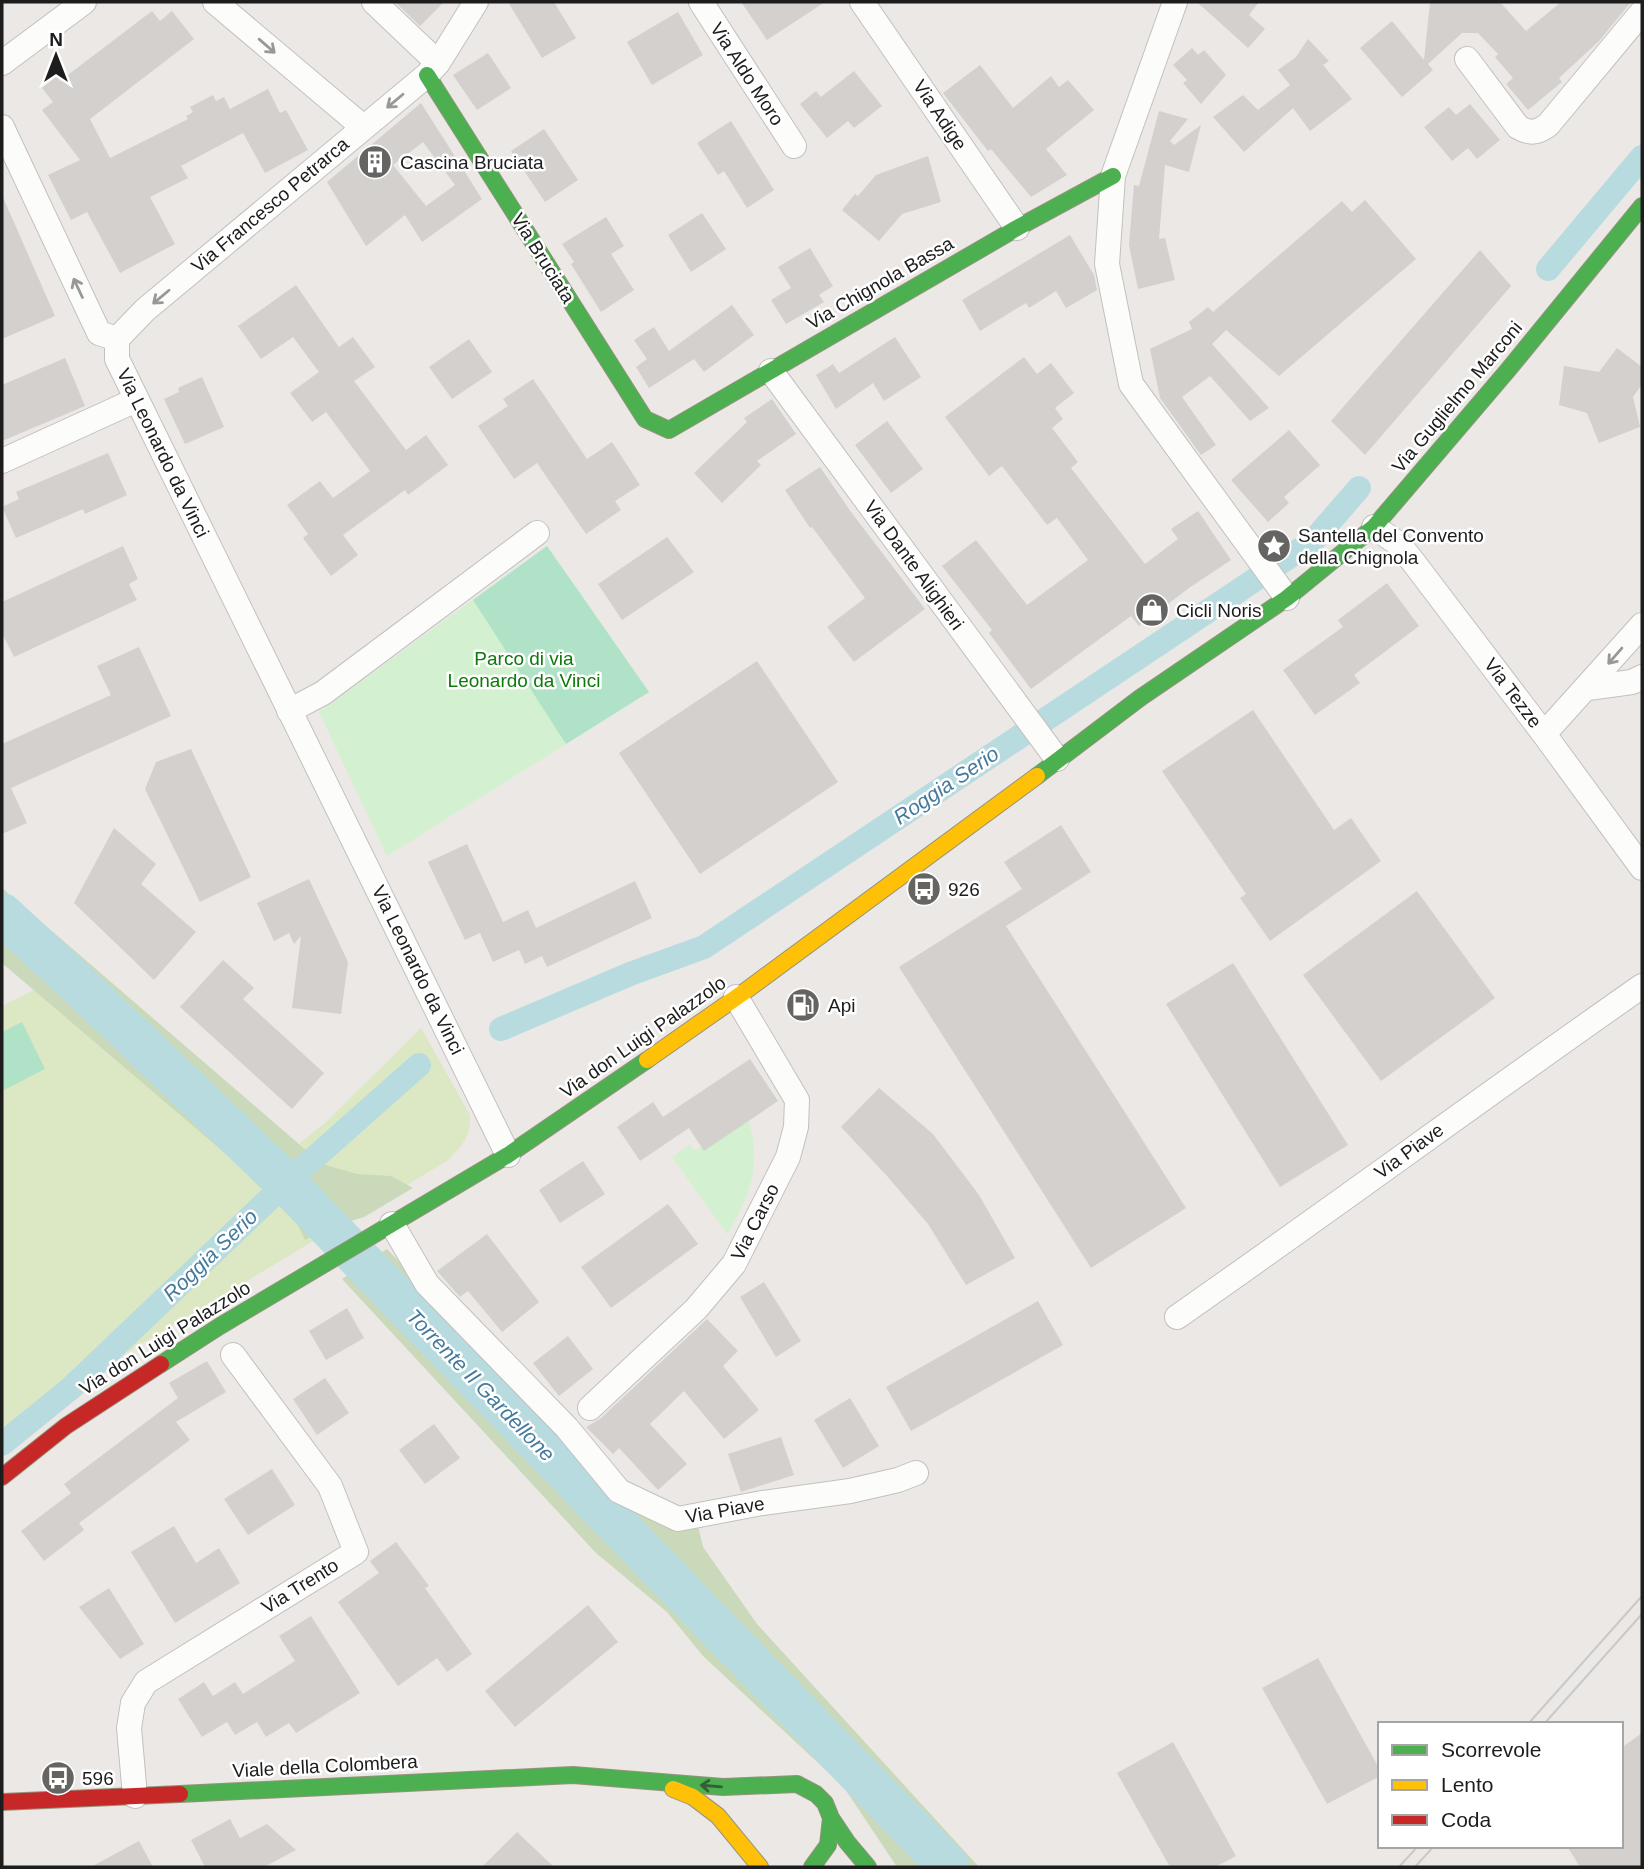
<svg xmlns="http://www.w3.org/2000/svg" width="1644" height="1869" font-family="Helvetica,sans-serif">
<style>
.grass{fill:#dce8c3}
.forest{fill:#c9d9ba}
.park{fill:#d3f1d0}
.pitch{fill:#b0e2c7}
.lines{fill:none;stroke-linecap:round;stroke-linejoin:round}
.canal{stroke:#b8dbdf;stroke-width:24}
.river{stroke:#b8dbdf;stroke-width:42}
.building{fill:#d3d0ce;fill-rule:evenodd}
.street-casing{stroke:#c2c1c0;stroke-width:26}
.fast-casing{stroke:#95937d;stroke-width:18}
.slow-casing{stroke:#95937d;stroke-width:18}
.jam-casing{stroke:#95937d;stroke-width:18}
.street{stroke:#fcfcfb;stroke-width:24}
.fast{stroke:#4caf50;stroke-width:16}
.slow{stroke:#ffc107;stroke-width:16}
.jam{stroke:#c62828;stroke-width:16}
.tram{stroke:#cac9c9;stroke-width:2}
.oneway{stroke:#989897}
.oneway2{stroke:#325f34}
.labels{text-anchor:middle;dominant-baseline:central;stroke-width:5;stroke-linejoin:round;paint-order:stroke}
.street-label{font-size:19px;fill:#1d1d1d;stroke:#fff}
.poi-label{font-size:19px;fill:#1d1d1d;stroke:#fff;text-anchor:start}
.park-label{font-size:19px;fill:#0f790c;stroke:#fff}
.water-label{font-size:21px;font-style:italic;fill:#447a9c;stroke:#fff}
</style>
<rect width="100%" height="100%" fill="#ebe8e5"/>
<path class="grass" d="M56,979L279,1160L326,1122L421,1028L470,1115C471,1137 462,1146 447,1161L125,1354L2,1452V1006Z"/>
<path class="forest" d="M2,888L322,1164L357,1174L391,1176L413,1188L364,1217L338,1225L305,1240L297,1223L233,1160L2,963Z
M387,1249L630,1502L698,1526L703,1547L757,1624L979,1867H897L843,1786L703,1656L667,1612L596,1553L342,1279Z"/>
<path class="park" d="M547,546L649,692L387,856L319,712Z
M747,1116C763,1162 751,1195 727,1234L672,1157L690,1144L694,1151Z"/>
<path class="pitch" d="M547,546L649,692L566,744L473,600Z
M22,1022L45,1069L2,1091V1032Z"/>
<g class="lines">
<path class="canal" d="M1548,269L1642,157
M501,1029L630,974L704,947L1313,541L1359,488
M2,1444L71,1388L286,1183L419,1065"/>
<path class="river" d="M2,914L97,1002L286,1183L949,1867"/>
</g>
<path class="building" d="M395,2H444L420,26Z
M508,2H554L576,38L542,58Z
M741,2H825L767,40Z
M1197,2H1259L1249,15L1265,29L1248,48Z
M1430,2H1500L1526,31L1561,2H1631L1599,41L1559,78L1562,82L1528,110L1506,84L1513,78L1495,57L1498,54L1478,33H1462L1428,64L1433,70L1402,97L1360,48L1392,21L1424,60Z
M152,11L160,21L172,11L194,39L90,119L110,158L188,119L186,116L193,112L190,107L213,95L216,101L224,97L230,109L268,89L280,113L286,110L308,150L265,173L243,133L181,166L188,178L150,197L175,244L120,273L87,212L71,220L48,175L80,160L42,110L53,102L42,88L57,76L60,81Z
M678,12L703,55L652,85L627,42Z
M1308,39L1329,61L1323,65L1352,99L1310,131L1293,108L1244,152L1213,117L1243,95L1258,110L1290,85L1278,70L1296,57Z
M1192,48L1198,55L1204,50L1226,75L1201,104L1183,83L1187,80L1173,65Z
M488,53L511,88L477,110L453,75Z
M980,65L1013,108L1051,76L1059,87L1068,80L1094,110L1046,149L1067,175L1031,197L991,149L988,151L943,93Z
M854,71L882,106L854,128L848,121L827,138L800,104L816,91L821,97Z
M421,103L482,199L422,242L405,215L366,246L327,182ZM423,142L455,185L426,206L393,165Z
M1470,104L1500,140L1477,159L1468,148L1452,161L1424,127L1449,107L1456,115Z
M1159,111L1188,119L1170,141L1174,145L1201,125L1189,172L1165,165L1159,239L1165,238L1175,280L1138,289L1129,245L1134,185L1139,186Z
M731,121L774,190L747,208L724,171L718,175L697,143Z
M544,129L578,180L545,202L511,151Z
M928,156L941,202L902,214L879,241L842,210L855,194L858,196L876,175Z
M2,195L55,316L2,339Z
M1365,200L1416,259L1279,376L1226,330L1212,344L1269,408L1250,421L1210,376L1182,397L1216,445L1201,455L1160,398L1150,349L1192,329L1189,322L1208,307L1213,312L1342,201L1352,212Z
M702,213L726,249L691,272L668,235Z
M606,217L624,246L611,254L634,290L601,312L571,264L574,262L562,244Z
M1070,235L1094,275L1097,290L1066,308L1056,291L1029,308L1026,303L980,331L962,300Z
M810,248L833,286L819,295L824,302L786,324L771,300L791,288L778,267Z
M1480,250L1511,286L1365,455L1331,421Z
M296,285L339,347L353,337L375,367L354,381L406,450L426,435L448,465L408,495L405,490L343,535L358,555L331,576L303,538L308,534L287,505L320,481L333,498L370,471L326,412L312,422L290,393L319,372L293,337L261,359L238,326Z
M732,305L754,335L704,372L694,359L649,388L636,367L647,359L634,340L654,327L669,351Z
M895,337L921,377L884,401L873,383L836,409L816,375L833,364L839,373Z
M469,339L492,372L452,399L429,367Z
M1617,348L1642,367V384L1633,397L1640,427L1599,443L1587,413L1559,405L1564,366L1599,372Z
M1024,357L1037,374L1051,363L1074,393L1055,408L1063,419L1052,428L1078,462L1071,468L1145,564L1178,539L1171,529L1198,511L1231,560L1189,588L1139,626L1131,616L1031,689L989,633L992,630L942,566L976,540L1027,605L1088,560L1057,518L1047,525L1002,466L989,476L945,417Z
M65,358L85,406L2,441V385Z
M202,377L224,427L185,444L164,399L179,392L178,388Z
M533,379L587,459L612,442L640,485L615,501L621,510L586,534L537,463L514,479L478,426L508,406L503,399Z
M772,399L796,434L757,461L761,465L722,503L694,473L747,422L744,418Z
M887,421L923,469L891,493L855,445Z
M1289,430L1320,465L1284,497L1289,503L1268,522L1231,480Z
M108,453L127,495L85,514L83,509L16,538L2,507L19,499L16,492Z
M820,467L851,512L925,609L854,662L827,627L865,598L812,527L810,528L785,490Z
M667,537L694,572L622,620L598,584Z
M123,546L138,579L129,584L137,600L14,657L2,633V602Z
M1387,583L1419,626L1354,675L1360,683L1315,715L1283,670L1343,627L1338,620Z
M139,647L171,716L11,788L27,823L2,834V744L111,695L97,666Z
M757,661L838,782L700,874L619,753Z
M1253,710L1334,830L1351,818L1381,861L1270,941L1240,898L1246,894L1162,771Z
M191,749L251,877L200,902L145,789L156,762Z
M1061,825L1091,872L1006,926L1186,1208L1091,1268L899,967L1022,889L1004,862Z
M114,828L156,864L141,884L196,932L154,980L74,903Z
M467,844L503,922L528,910L536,928L635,881L652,918L547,967L542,956L525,964L519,950L493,962L480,933L465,940L428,862Z
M309,879L348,962L341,1014L292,1008L301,936L294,944L289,933L274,941L257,903Z
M1417,891L1495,998L1381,1081L1303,975Z
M223,960L254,988L243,999L324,1073L292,1109L180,1007Z
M1233,963L1348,1145L1280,1187L1166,1004Z
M750,1059L778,1101L704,1151L689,1128L640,1161L617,1127L653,1102L663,1117Z
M879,1088L933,1134L979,1195L1015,1258L966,1285L928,1224L887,1176L841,1127Z
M583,1161L605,1194L560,1223L539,1190Z
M668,1204L698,1244L611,1308L581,1267Z
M487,1234L539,1302L502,1332L468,1291L460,1297L437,1271Z
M764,1282L801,1341L776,1357L740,1297Z
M1038,1301L1063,1345L911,1431L886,1387Z
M347,1308L364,1338L326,1360L309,1331Z
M707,1319L738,1351L723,1366L759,1410L724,1439L684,1391L650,1424L687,1464L658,1490L619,1448L613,1454L586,1427L600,1419Z
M568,1336L593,1369L559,1396L533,1363Z
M207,1361L226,1392L176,1422L190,1440L79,1523L84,1530L44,1561L21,1531L71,1493L64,1484L178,1398L169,1383Z
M325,1378L349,1413L317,1435L293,1399Z
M850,1398L879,1446L843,1468L814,1420Z
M434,1424L460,1458L425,1484L399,1450Z
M781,1437L794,1475L741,1492L728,1454Z
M272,1469L295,1505L248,1535L224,1499Z
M174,1526L196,1563L219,1548L240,1583L175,1623L131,1552Z
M396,1542L429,1586L425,1588L472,1654L447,1672L437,1658L398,1686L338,1602L379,1573L370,1561Z
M109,1588L144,1644L120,1659L79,1607Z
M588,1605L618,1642L515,1727L485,1691Z
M311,1616L360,1693L296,1733L289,1723L266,1737L257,1722L235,1735L227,1722L202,1737L178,1699L204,1682L213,1696L235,1682L243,1694L295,1661L279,1636Z
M1318,1658L1380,1770V1776L1327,1804L1262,1688Z
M1642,1733V1867H1580L1567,1846H1621V1748Z
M1173,1742L1236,1856L1215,1867H1170L1117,1773Z
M230,1819L240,1838L267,1824L296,1850L264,1867H205L191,1840Z
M517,1832L554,1867H482Z
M139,1841L153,1867H91Z"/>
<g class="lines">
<g class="street-casing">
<path id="street" d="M215,2L363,127
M374,2L438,63
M701,2L794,146
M862,2L1017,228
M1175,2L1113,176L1107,264L1131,384L1287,598
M1467,59L1518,127C1530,134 1537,133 1548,125L1642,12
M2,63L84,2
M2,127L99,333L117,339
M117,339V359L508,1155
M117,339L145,310L427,75L438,63L476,2
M771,371L1057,759
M2,461L136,400
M1374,527L1399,544L1414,563L1544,734L1642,868
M1588,688L1632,682L1642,677
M289,711L323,693L537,533
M1544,734L1642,625
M392,1224L427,1284L567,1428L619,1491L678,1519L762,1503L850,1491L898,1480L916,1473
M1177,1317C1333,1208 1486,1095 1642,986
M590,1408L696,1309L734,1264L788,1157L796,1127L797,1100L736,997
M135,1796L129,1728L133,1703L146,1682L356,1552L330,1486L233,1355"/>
</g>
<g class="fast-casing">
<path id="fast" d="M427,75L645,419L669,430L1017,228L1113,176
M1037,776L1140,698L1287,598L1374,527L1508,370L1642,206
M161,1364L220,1326L508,1155L647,1060
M180,1794L573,1775L723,1787L797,1784L816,1794L825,1803L831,1818L847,1842L868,1867
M812,1867L828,1845L831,1818"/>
</g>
<g class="slow-casing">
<path id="slow" d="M647,1060L744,992L1037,776
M673,1789L693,1797L718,1816L760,1867"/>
</g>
<g class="jam-casing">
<path id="jam" d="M2,1477L66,1426L161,1364
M2,1802L180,1794"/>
</g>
<use href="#street" class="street"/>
<use href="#fast" class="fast"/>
<use href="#slow" class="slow"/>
<use href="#jam" class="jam"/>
<path class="tram" d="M1528,1724L1642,1596
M1544,1724L1642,1614
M1399,1867L1418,1846
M1415,1867L1434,1846"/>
</g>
<defs><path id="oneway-shaft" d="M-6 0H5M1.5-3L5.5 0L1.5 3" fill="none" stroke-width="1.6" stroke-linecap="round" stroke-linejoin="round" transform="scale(1.75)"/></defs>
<g class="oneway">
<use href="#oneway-shaft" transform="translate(267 46) rotate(41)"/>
<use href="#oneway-shaft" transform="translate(395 101) rotate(140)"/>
<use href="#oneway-shaft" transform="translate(78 288) rotate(-115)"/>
<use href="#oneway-shaft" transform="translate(161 297) rotate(140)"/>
<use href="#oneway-shaft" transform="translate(1615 656) rotate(131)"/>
</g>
<use class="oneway2" href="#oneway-shaft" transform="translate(711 1786) rotate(-175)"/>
<defs>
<g id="building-disc" transform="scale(1.75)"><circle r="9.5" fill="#656463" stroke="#fff"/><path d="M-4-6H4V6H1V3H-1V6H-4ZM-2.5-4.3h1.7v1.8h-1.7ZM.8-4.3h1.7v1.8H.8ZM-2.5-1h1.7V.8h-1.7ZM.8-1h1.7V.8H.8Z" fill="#fff"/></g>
<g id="sight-disc" transform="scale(1.75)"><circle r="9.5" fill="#656463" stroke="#fff"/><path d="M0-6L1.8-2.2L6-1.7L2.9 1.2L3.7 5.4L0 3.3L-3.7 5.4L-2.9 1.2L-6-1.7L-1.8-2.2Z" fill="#fff"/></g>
<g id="shop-disc" transform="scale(1.75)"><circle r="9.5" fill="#656463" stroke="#fff"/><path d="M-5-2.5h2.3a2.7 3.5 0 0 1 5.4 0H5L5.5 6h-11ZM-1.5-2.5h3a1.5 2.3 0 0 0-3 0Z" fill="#fff"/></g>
<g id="bus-disc" transform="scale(1.75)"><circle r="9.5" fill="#656463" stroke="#fff"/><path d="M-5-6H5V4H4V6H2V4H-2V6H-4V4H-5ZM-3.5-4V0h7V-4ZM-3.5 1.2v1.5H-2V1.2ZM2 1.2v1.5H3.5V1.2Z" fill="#fff"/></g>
<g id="fuel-disc" transform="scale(1.75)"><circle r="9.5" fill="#656463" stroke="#fff"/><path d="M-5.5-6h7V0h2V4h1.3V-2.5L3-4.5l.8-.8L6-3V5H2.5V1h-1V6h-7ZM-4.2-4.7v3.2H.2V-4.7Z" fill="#fff"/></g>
</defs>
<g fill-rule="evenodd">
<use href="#building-disc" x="375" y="162"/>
<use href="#sight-disc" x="1274" y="546"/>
<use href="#shop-disc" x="1152" y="610"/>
<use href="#bus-disc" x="924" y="889"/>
<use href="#fuel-disc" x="803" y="1005"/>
<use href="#bus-disc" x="58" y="1778"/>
</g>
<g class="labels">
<g class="street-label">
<text transform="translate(747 74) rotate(57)">Via Aldo Moro</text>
<text transform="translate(940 115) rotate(56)">Via Adige</text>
<text transform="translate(270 205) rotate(-40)">Via Francesco Petrarca</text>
<text transform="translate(543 258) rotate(58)">Via Bruciata</text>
<text transform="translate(880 283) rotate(-30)">Via Chignola Bassa</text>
<text transform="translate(1457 397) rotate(-50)">Via Guglielmo Marconi</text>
<text transform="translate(163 453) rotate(64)">Via Leonardo da Vinci</text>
<text transform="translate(914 565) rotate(54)">Via Dante Alighieri</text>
<text transform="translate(1513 693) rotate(53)">Via Tezze</text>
<text transform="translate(418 970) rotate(64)">Via Leonardo da Vinci</text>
<text transform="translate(643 1037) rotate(-35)">Via don Luigi Palazzolo</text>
<text transform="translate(1409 1151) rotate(-36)">Via Piave</text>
<text transform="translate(755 1222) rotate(-63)">Via Carso</text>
<text transform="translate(165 1338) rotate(-32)">Via don Luigi Palazzolo</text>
<text transform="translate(725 1510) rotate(-10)">Via Piave</text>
<text transform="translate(300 1586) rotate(-32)">Via Trento</text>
<text transform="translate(325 1766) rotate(-3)">Viale della Colombera</text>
</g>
<g class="poi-label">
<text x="400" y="162">Cascina Bruciata</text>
<text x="1298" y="535">Santella del Convento<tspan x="1298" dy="22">della Chignola</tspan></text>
<text x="1176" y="610">Cicli Noris</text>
<text x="948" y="889">926</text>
<text x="828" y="1005">Api</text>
<text x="82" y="1778">596</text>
</g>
<g class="park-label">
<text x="524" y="658">Parco di via<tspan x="524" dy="22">Leonardo da Vinci</tspan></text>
</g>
<g class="water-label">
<text transform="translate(946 785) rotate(-34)">Roggia Serio</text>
<text transform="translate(210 1255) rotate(-44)">Roggia Serio</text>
<text transform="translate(481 1385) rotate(46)">Torrente Il Gardellone</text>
</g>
</g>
<rect width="1644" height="1869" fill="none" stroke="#1d1d1d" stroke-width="7"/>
<rect x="1378" y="1722" width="245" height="126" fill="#ffffff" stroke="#a5a5a5" stroke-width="2"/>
<rect x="1392" y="1745" width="35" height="10" fill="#4caf50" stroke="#a5a5a5" stroke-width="2"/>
<text x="1441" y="1757" font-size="21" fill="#1d1d1d">Scorrevole</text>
<rect x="1392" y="1780" width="35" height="10" fill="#ffc107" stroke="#a5a5a5" stroke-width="2"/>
<text x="1441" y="1792" font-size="21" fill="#1d1d1d">Lento</text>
<rect x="1392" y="1815" width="35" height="10" fill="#c62828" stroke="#a5a5a5" stroke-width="2"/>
<text x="1441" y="1827" font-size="21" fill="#1d1d1d">Coda</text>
<g transform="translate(56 56)" stroke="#ffffff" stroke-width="5" paint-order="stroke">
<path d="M0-5L12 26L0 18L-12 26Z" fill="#1d1d1d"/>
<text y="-10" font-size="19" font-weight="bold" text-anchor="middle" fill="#1d1d1d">N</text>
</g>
</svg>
